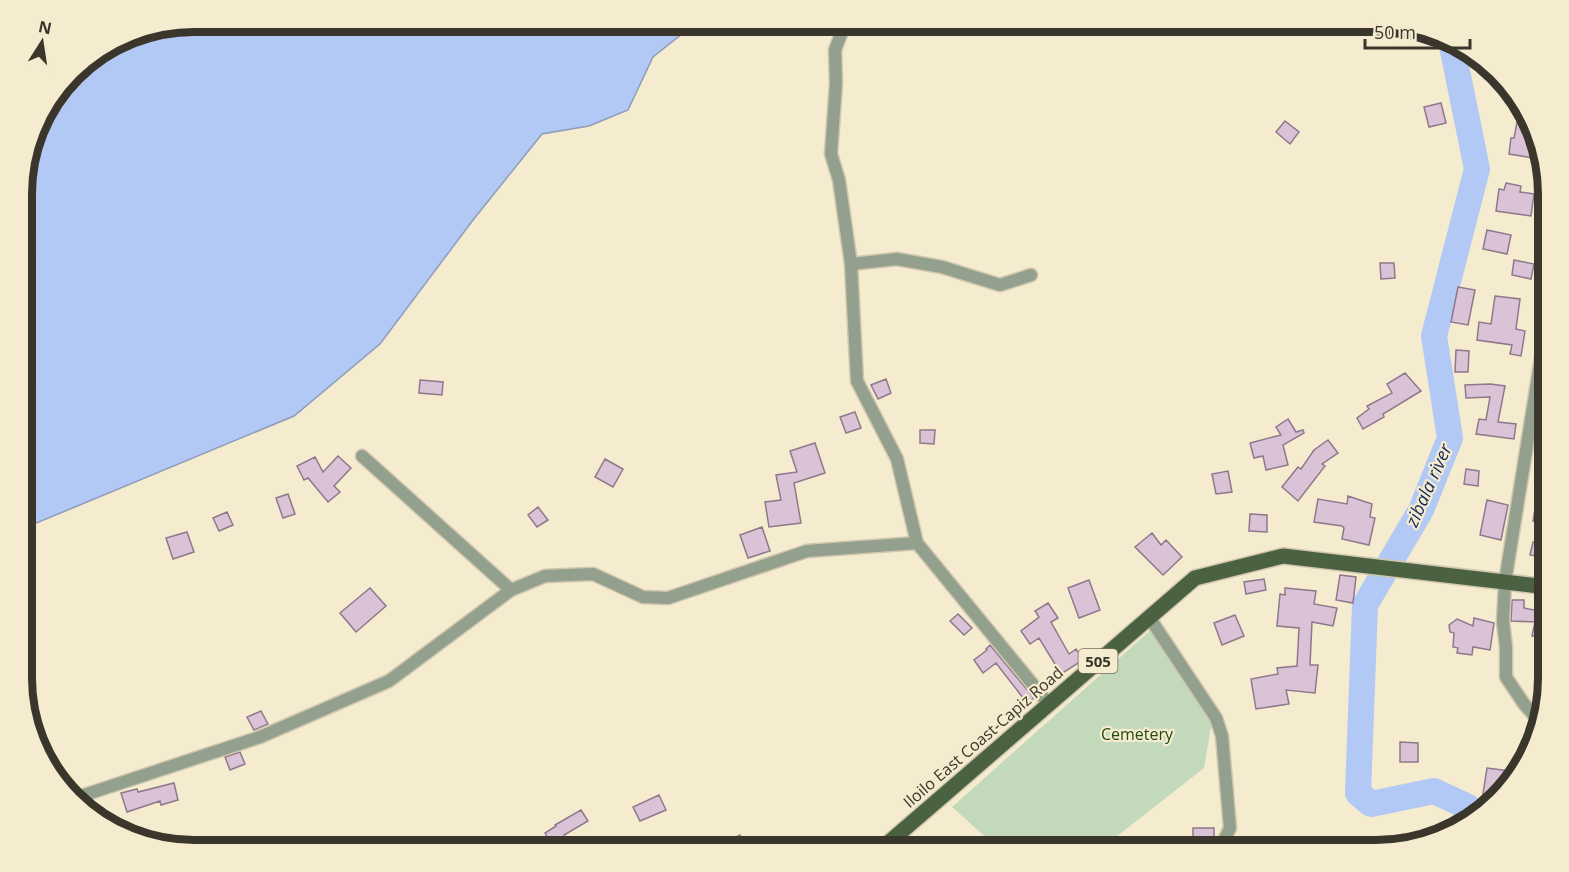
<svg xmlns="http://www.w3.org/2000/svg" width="1569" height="872" font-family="'Open Sans',sans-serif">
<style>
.green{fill:#c3d9bc}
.water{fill:#b2c8f5;stroke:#8e9cb8;stroke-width:1.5}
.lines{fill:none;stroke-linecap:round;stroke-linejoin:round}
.river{stroke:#b2c8f5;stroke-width:26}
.building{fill:#dac3d7;stroke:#8e788b;stroke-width:1.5}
.street-casing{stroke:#d0c7ae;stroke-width:15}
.primary-casing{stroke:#d0c7ae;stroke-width:18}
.street{stroke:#93a08e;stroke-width:12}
.primary{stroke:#4a6242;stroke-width:15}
.labels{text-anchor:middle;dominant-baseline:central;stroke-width:4.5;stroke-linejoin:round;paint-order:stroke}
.shield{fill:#f5ebcf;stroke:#726c5c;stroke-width:1.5}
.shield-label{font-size:15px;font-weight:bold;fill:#3a362b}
.park-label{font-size:16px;fill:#234b10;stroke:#f5ebcf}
.street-label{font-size:16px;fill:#3a362b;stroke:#f5ebcf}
.water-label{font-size:18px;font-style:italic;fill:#14295e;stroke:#f5ebcf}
.rim{fill:none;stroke:#3a362b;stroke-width:8}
</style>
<rect width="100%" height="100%" fill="#f5ebcf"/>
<path class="green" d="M1152,629L1212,721L1204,768L1098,851H1001L952,807Z"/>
<path class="water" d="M193,21L697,22L653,57L628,110L589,126L542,134L473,220L380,344L294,416L22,529V171L39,117L79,64L128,34Z"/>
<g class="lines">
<path class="river" d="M1451,41L1477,169L1434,336L1450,438L1421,510L1365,605L1358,793L1371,804L1434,791L1468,807V823"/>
</g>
<path class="building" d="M1521,102L1540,159L1509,154L1511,138H1514Z
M1441,103L1446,123L1429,127L1424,107Z
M1285,121L1299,132L1290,144L1276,132Z
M1506,183L1521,186L1520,192L1534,194L1531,216L1496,211L1499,189L1504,190Z
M1487,230L1511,235L1507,254L1483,249Z
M1514,260L1534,264L1531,279L1512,275Z
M1380,263H1394L1395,278L1381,279Z
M1458,287L1475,290L1468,325L1451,322Z
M1495,296L1520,299L1516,329L1525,331L1521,356L1510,354L1512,345L1477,340L1479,322L1491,324Z
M1456,350L1469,351L1468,372H1455Z
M1405,373L1421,391L1383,414L1384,417L1363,429L1357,418L1369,409L1367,406L1392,393L1387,384Z
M886,379L891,393L878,399L871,385Z
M420,380L443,382L442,395L419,393Z
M1490,384L1505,386L1498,422L1516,424L1514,439L1476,434L1479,419L1486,420L1490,397L1466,398L1465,385Z
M855,412L861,428L846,433L840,417Z
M1288,419L1296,432L1303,430L1304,433L1283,445L1288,465L1266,470L1263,456L1254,458L1250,443L1281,435L1276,427Z
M920,430H935L934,444L920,443Z
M1328,440L1338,453L1322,464L1325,466L1298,501L1282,487L1298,467L1301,469L1314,450Z
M815,443L825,473L794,483L801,523L769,527L765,502L781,500L776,475L797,472L790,451Z
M338,456L351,468L334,486L340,492L328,502L308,478L304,480L297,466L315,457L323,472Z
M605,459L623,469L613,487L595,477Z
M1466,469L1479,471L1478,486L1464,484Z
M1228,471L1232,492L1216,494L1212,474Z
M288,494L295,514L283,518L276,498Z
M1348,496L1372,504L1370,517L1375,518L1369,545L1342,539L1344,528L1342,526L1314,522L1318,499L1347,504Z
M1487,500L1508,505L1501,540L1480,535Z
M1536,503L1548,505V523L1533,521Z
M538,507L548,520L537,527L528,515Z
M227,512L233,525L219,531L213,518Z
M1250,514L1267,515V532L1249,531Z
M762,527L770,551L748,558L740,535Z
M187,532L194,552L173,559L166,538Z
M1152,533L1161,545L1166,540L1182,557L1163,575L1135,547Z
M1533,542L1548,545V558L1530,555Z
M1340,575L1356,577L1353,603L1336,600Z
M1264,579L1266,590L1246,594L1244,582Z
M1089,580L1100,610L1079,618L1068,588Z
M370,588L386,606L356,632L340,613Z
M1285,588L1316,591L1314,604L1337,608L1333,626L1312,622L1310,665H1318L1315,693L1286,690L1289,704L1256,709L1251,679L1278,674L1277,668L1297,666L1299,628L1277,626L1280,594L1285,595Z
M1512,600H1524V608L1548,613V639L1532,636L1535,622L1511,621Z
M1048,603L1058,618L1051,622L1069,654L1076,649L1083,660L1061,674L1039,638L1030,644L1021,631L1039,617L1035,611Z
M958,614L972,628L964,635L950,621Z
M1235,615L1244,636L1222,645L1214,623Z
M1474,618L1494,623L1490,650L1473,647L1472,655L1457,653L1458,648L1453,647L1454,633L1450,632L1449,625L1457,619L1473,626Z
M990,645L1034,698L1027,703L996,663L983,673L974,660L987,650L986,649Z
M261,711L268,724L254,730L247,717Z
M1400,742L1418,743V762H1400Z
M240,752L245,764L230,770L225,757Z
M1487,768L1518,772L1480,813Z
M174,783L178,800L161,805L160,801L127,812L121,793L137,789L138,792Z
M659,795L666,810L640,821L633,807Z
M581,810L588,821L564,835L571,846L563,851H555L545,833L556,826L555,825Z
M1193,828H1214V843L1211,849H1193Z
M740,835L747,851H734L729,840Z"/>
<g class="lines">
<g class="street-casing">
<path id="street" d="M846,21L835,50L836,83L831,154L839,180L851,264L857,381L897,459L917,543
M851,264L897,259L942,267L1000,285L1031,275
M362,456L511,590
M1149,617L1216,718L1222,736L1230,828L1219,851
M1538,720L1524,704L1506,677V647L1503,622L1505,582L1548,314
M75,798L260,737L389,681L511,590L545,576L593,574L643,597L668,598L807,551L917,543L1048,703"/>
</g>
<g class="primary-casing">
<path id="primary" d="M879,851L1195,578L1283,556L1548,587"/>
</g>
<use href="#street" class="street"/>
<use href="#primary" class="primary"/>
</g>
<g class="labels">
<rect class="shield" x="1078.5" y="649" width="39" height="24" rx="4.5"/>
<g class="shield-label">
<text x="1098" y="661">505</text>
</g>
<g class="park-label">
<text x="1137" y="734">Cemetery</text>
</g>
<g class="street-label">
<text transform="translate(983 737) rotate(-41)">Iloilo East Coast-Capiz Road</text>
</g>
<g class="water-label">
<text transform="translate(1428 485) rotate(-66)">zibala river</text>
</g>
</g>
<path d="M0 0H1569V872H0ZM194 32H1376A162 162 0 0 1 1538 194V678A162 162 0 0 1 1376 840H194A162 162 0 0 1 32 678V194A162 162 0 0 1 194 32Z" fill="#f5ebcf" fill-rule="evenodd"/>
<path class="rim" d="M194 32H1376A162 162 0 0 1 1538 194V678A162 162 0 0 1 1376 840H194A162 162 0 0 1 32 678V194A162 162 0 0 1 194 32Z"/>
<g transform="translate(42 42) rotate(12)" stroke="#f5ebcf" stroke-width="4.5" paint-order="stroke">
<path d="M0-4.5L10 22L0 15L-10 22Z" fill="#3a362b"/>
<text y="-9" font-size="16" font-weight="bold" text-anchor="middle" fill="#3a362b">N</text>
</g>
<path d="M1365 39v9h105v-9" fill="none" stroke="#3a362b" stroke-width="3"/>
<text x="1374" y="39" font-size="18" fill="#3a362b" stroke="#f5ebcf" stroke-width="4.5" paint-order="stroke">50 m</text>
</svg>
